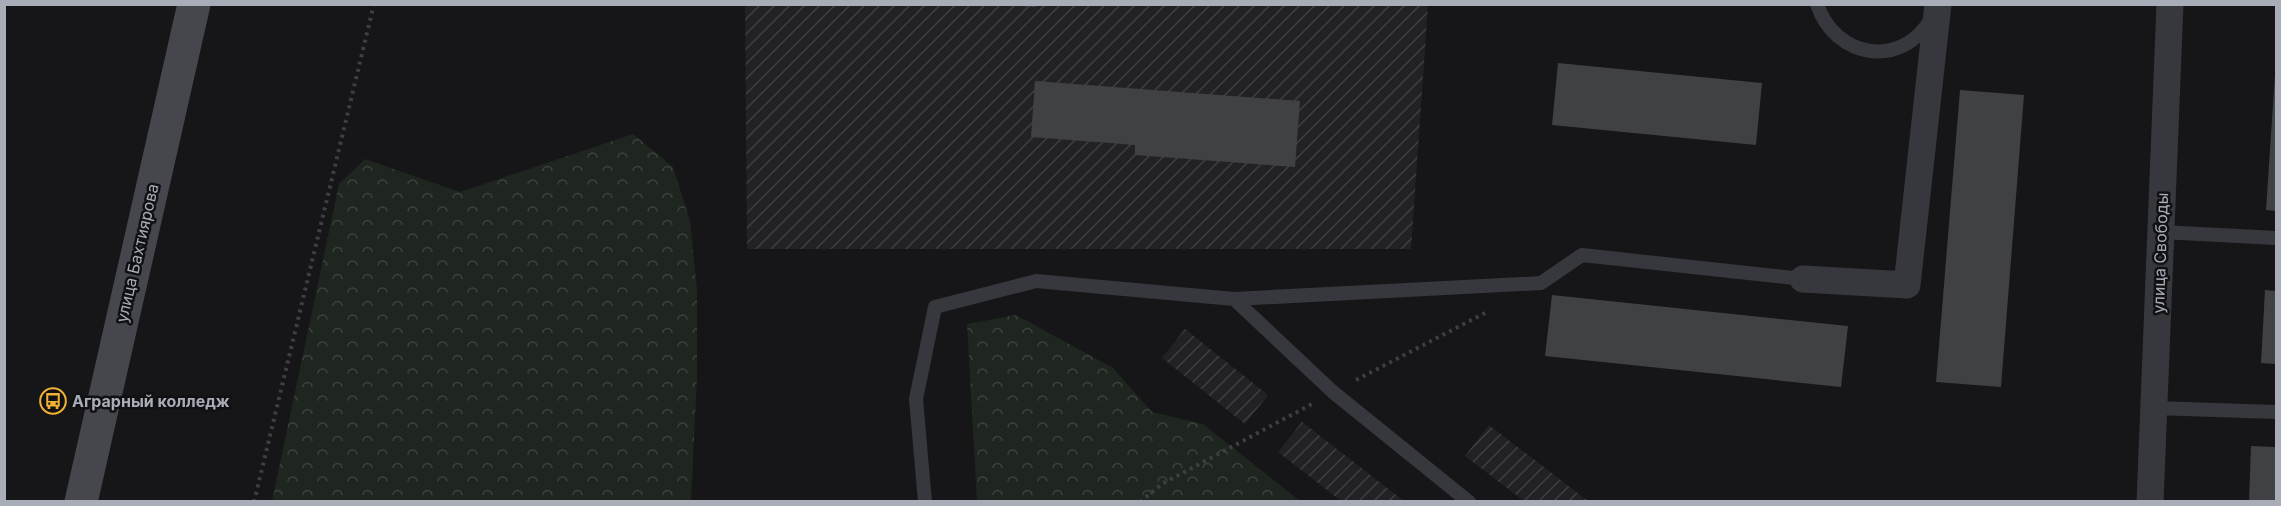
<svg xmlns="http://www.w3.org/2000/svg" width="2281" height="506" font-family="Inter,sans-serif">
<style>
.industrial{fill:url(#industrial-furrows)}
.forest{fill:url(#forest-crowns)}
.building{fill:#404145}
.lines{fill:none;stroke-linecap:round;stroke-linejoin:round}
.path{stroke:#3d3f44;stroke-width:4;stroke-dasharray:3 4.5;stroke-linecap:butt}
.service{stroke:#37383d;stroke-width:14}
.minor{stroke:#37383d;stroke-width:27}
.secondary{stroke:#45474d;stroke-width:33}
.labels{text-anchor:middle;dominant-baseline:central;stroke-width:5;stroke-linejoin:round;paint-order:stroke}
.street-label{font-size:16px;fill:#a8adb8;stroke:#111113}
.poi-label{font-size:16px;font-weight:bold;fill:#a8adb8;stroke:#111113;text-anchor:start}
</style>
<defs>
<pattern id="industrial-furrows" width="10" height="10" patternUnits="userSpaceOnUse" patternTransform="scale(1.5)"><rect width="10" height="10" fill="#222225"/><path d="M-1 1l2-2M0 10L10 0M9 11l2-2" fill="none" stroke="#3f3f43"/></pattern>
<pattern id="forest-crowns" width="20" height="18" patternUnits="userSpaceOnUse" patternTransform="scale(1.5)"><rect width="20" height="18" fill="#1e261f"/><path d="M2 6a3 3 0 1 1 6 0M12 15a3 3 0 1 1 6 0" fill="none" stroke="#3c433d"/></pattern>
</defs>
<rect width="100%" height="100%" fill="#161618"/>
<path class="industrial" d="M745,5H1428L1411,249H747Z
M1185,329L1268,395L1245,424L1162,358Z
M1302,422L1404,501H1341L1278,452Z
M1489,425L1588,501H1524L1465,456Z"/>
<path class="forest" d="M633,134L673,167L690,221L697,290V377L691,501H272L339,184L365,159L460,192Z
M1016,315L1113,368L1152,412L1203,424L1300,501H977L967,324Z"/>
<path class="building" d="M1020,4H1037L1036,7L1020,6Z
M1558,63L1762,83L1756,145L1552,125Z
M2275,74H2276V211L2266,210Z
M1035,81L1300,101L1295,167L1135,155V145L1031,137Z
M1960,90L2024,95L2001,387L1936,382Z
M2265,290L2276,291V364L2261,363Z
M1552,295L1848,326L1841,387L1545,356Z
M2251,446L2276,447V502H2249Z"/>
<g class="lines">
<path class="path" d="M1356,380L1485,313
M254,502L374,4
M1140,502L1162,484L1312,404"/>
<path class="service" d="M1817,4C1835,59 1903,70 1932,17
M2161,232L2276,238
M1234,299L1333,392L1469,502
M2154,408L2276,412
M925,502L916,399L935,307L1036,281L1234,299L1541,283L1582,255L1803,279"/>
<path class="minor" d="M1803,279L1907,285L1938,4
M2150,502L2170,4"/>
<path class="secondary" d="M81,502L194,4"/>
</g>
<defs>
<g id="bus-ring" transform="scale(1.35)"><circle r="9.5" fill="#111113" stroke="#f2b134" stroke-width="1.5"/><path d="M-5-6H5V4H4V6H2V4H-2V6H-4V4H-5ZM-3.5-4V0h7V-4ZM-3.5 1.2v1.5H-2V1.2ZM2 1.2v1.5H3.5V1.2Z" fill="#f2b134"/></g>
</defs>
<g fill-rule="evenodd">
<use href="#bus-ring" x="53" y="401"/>
</g>
<g class="labels">
<g class="street-label">
<text transform="translate(137 253) rotate(-77)">улица Бахтиярова</text>
<text transform="translate(2160 253) rotate(-88)">улица Свободы</text>
</g>
<g class="poi-label">
<text x="72" y="401">Аграрный колледж</text>
</g>
</g>
<rect width="2281" height="506" fill="none" stroke="#a8adb8" stroke-width="12"/>
</svg>
